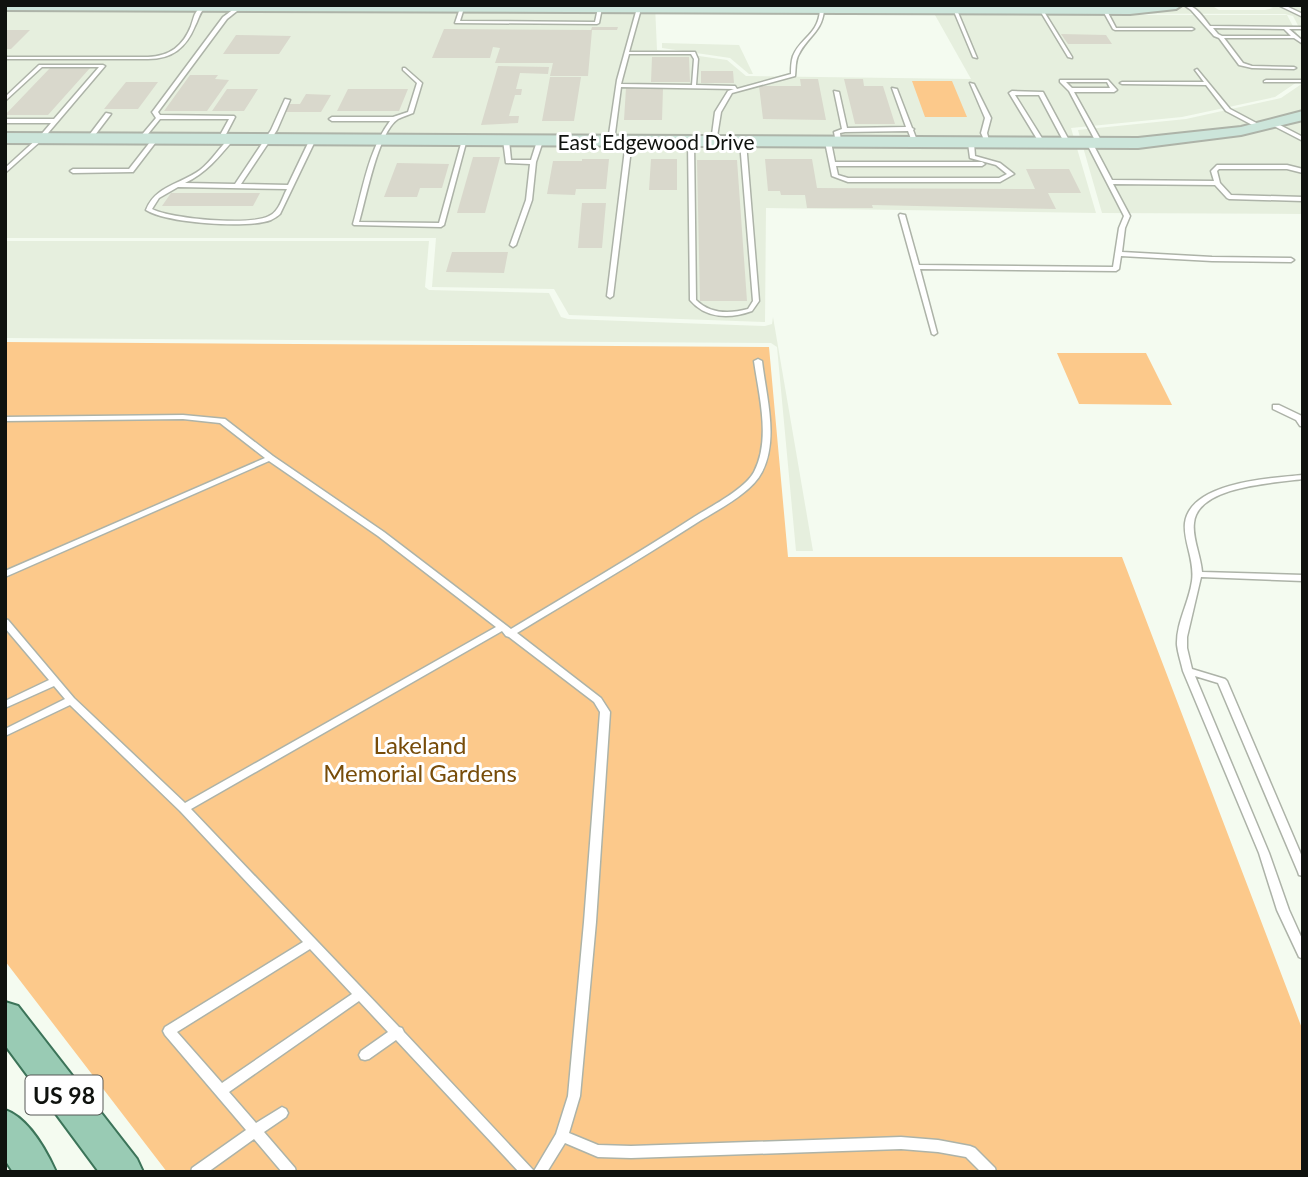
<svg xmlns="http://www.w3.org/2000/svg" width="1308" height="1177" font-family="Lato,sans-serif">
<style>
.built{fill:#e6efde}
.green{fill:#fcc98b}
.building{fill:#d9d8cc}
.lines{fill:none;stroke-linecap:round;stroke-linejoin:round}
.lane-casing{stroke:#adb3a8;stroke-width:3}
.secondary-casing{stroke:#adb3a8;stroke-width:4}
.primary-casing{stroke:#3c7459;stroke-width:4}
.lane{fill:#fff;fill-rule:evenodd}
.secondary{fill:#cce5da;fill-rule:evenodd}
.primary{fill:#99cbb4;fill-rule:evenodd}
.labels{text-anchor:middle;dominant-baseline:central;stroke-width:6;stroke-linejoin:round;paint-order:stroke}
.far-street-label{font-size:21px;fill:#0f120e;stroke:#fff}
.shield{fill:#fff;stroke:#575956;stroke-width:2}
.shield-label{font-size:23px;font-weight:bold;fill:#0f120e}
.park-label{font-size:24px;fill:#774c09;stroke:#fff}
</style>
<rect width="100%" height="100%" fill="#f4fbf0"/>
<path class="built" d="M5,5H655L657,50L727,60L746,76L971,79L935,15H1287L1303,45V78L1275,97L1182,117L1071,128L1096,213L766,208L765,322L569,315L554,289L432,287L436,238H5Z
M1188,5H1215L1214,7L1219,10H1265L1273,8L1264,5H1303V35L1293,16L1285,14L943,13L1166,10Z
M662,43L739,45L753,74H749L730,58L662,48Z
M1303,83V110L1237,128L1167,138L1081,141L1078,130L1186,119L1281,98Z
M1303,119V214L1102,213L1083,147L1174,144L1211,140L1246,134Z
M5,241H429L425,287L429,290L549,293L561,317L568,319L765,326L772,324L773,317L813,551H796L777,347L771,343L5,338Z"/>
<path class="green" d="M912,81H952L967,117H925Z
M5,342L769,347L788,557H1122L1303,1031V1172H167L5,961Z
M1057,353H1146L1172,405L1079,404Z"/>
<path class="building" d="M592,27H618L617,30H592L588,76H550L553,63H495L500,48L493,47L490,58H432L444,29L591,30Z
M5,30H30L11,49H5Z
M1061,34L1106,35L1112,44H1068Z
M236,35L291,36L279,54H223Z
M652,57H689L690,82H651Z
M498,66L549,67L548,74L520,73L516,89H522L521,95H515L509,116H519L518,123L481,125Z
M50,68H90L48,115H5Z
M701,71H733L734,83H701Z
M190,75H218L215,79L229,80L207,111H164Z
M550,77H581L574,121H542Z
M800,79H818L826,120L763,119L759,86H801Z
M844,79H863L864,86H883L895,124H855Z
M126,82H158L138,109H104Z
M626,88H663L662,120H624Z
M227,89H258L244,111H212Z
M348,89H408L399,111H337Z
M306,94L331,95L321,112H284L289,104H300Z
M473,157H500L485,213H457Z
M582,159H609L606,189H576L575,195L547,194L553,161H582Z
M651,159H677V190H649Z
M765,159H812L817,188L1035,189L1026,169H1069L1081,193H1048L1056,209L872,205L873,208H807L805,195H781L780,191H768Z
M697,160H737L747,301H700Z
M397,163L449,164L442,188H420L417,197H384Z
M171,193H260L253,206H162Z
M582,203H606L602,248H578Z
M452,252H508L504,273L446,272Z"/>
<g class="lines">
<g class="lane-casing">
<path id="lane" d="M1184,5C1196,5 1203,17 1210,26L1303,27V29H1289L1303,41V44L1294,38H1224L1243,63L1252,66L1294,67L1296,68L1294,69L1252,68L1239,65L1219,38L1214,36L1191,10ZM1213,28L1284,29L1291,36H1222L1218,34Z
M1278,5H1284L1303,14V17Z
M201,6L205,7C198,16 200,16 195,26C186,48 172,59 148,59H5V57H148C170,56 183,46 191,26C195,15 193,15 201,6Z
M238,6L242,7L227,19L158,112L160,115L234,116L235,117L223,140L218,139L229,119H160L144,139H140V137L156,118L152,112L153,111L223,17Z
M462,7L464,8L460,21L595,22L598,8L600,7L602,8L599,23L597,24L455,23L460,8Z
M637,8L641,9L629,52H695L698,59L696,85L735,86L737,89L791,74C791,68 791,62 793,56C801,37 818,35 820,10L822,9L824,10C822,32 808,36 799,54C795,60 796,69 795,76L732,93L721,112L716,143L711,142L715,112L728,91L734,89L621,87L614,141L611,143L608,141L617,80ZM629,54H691L694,59L692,85L621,84Z
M953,9L957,10L977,58L973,57Z
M1039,9L1043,10L1072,57V58L1068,57Z
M1102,9H1106L1116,28H1192L1194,29L1192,30H1115L1113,29Z
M39,65H103L105,66L43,139L5,173V168L39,137L51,123H5V119H54L99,67H42L5,101V97Z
M405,68L422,83L413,113C408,115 402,117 398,119C378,132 366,199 359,222L439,223L462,140L467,139L444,225L441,227L354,225L353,224C363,189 368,151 390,121H332L329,119L332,117H393L408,112L417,83L403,70V68Z
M1197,69L1230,109L1262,126V128H1258L1226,111L1206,85L1122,84L1120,83L1122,82H1204L1195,70Z
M1060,80H1108L1117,90L1114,92H1074L1103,144L1102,145L1097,144L1069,91L1060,82ZM1066,82H1107L1110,88H1072Z
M1266,80H1303V82H1264V81Z
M970,83L974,84L991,118L987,133L990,144H986L981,133L985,118Z
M892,88L897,89L912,128L914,129L913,130L918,143L917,144H913L908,131L845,132L840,133L841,142L836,143L834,132L842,129L834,91L839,92L847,128L906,127Z
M1012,91L1043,92L1071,144L1070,145L1065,144L1039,95H1015L1045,143L1040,144L1009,93Z
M285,99L290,100L277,130L241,184L288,185L310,139L315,138L316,139L280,214C278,216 273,219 271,220C248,229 166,223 146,210C155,186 181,184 200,170C212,161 220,146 231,137L234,139C219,157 206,173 185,183L235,184L271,130ZM178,187L287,189C282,198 279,212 269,216C249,226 172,219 152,209L159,198Z
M106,113L111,114L92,139H88L87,138Z
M1274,122L1303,137V141L1272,125L1271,124Z
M154,137L159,138L133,172L73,173L70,171L73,169H129Z
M506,138L509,140L511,160H531L537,141L540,139L543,141L536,162L532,200L516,245L513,247L510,245L526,200L530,164L506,163L503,140Z
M629,139L632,141L613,296L610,298L607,296L626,141Z
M691,140L694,142L696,300C710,314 729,314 748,309L753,301L740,142L743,140L746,142L759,301L752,311C730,319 706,319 690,300L688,142Z
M828,140L831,142L835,162H982L985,164L982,166H836L838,175L848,178H999L1007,174L996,165L970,158L968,143L971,141L974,143L975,156L1000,163L1014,174L1000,182H848L832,176L825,142Z
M1090,142L1093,144L1112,180L1214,181L1211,171L1217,165H1287L1303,169V173L1287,169H1219L1217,171L1220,183L1231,195L1303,197V201L1229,199L1227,198L1215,185L1113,184L1130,216L1125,228L1122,252L1212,257L1291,258L1294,260L1291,262L1212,261L1121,256L1119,269L1116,271L920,269L937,333L934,335L932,334L899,215L900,214L905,215L919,265L1113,267L1119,228L1124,216L1087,144Z
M758,359L762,361C766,396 779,439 762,472C751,494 715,511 695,524C636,562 576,597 517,633L601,698L610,712L596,922L580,1096L569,1133L598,1145L631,1146L901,1137L938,1140L970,1146L975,1148L995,1168L996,1172H981L966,1157L938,1152L901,1149L631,1158L598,1157L565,1143L547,1172H519L396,1040L369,1059L365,1060L361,1059L359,1055L361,1051L388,1032L359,1001L229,1092L256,1123L282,1107L286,1109L288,1113L286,1117L264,1132L295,1168L296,1172H282L254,1139L208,1172H191L192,1168L246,1130L165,1035L163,1031L165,1027L303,942L180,811L70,705L5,736V729L65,699L54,686L5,708V701L49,680L5,628V619L8,620L74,698L185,803L496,627L378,536L269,461L5,577V571L265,458L220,423L183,419L5,421V417L183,415L225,419L273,456L384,532L511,629C572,592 634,556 694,517C710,507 745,489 754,472C771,439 759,396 754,361ZM502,631L506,636L509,637L594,702L600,712L584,922L568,1096L556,1134L534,1171L404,1032L402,1028L399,1027L191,809ZM310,949L352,994L222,1083L177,1032Z
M1273,405H1279L1302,416L1303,426H1300L1296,420L1273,409Z
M1303,475V479C1274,483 1197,486 1194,523C1192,538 1201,556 1202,572L1303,575V581L1201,577L1187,637V648L1192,669L1225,679L1227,681L1303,859V876L1299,875L1298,872L1218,683L1195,676L1269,853L1289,910L1303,941V959L1299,957L1277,910L1259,853L1183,671C1181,662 1178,654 1177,645C1176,623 1189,603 1192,581C1195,560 1183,541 1185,523C1190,482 1271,478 1303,475Z"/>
</g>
<g class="secondary-casing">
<path id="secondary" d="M5,5L1029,6L1182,5L1176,9L1130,14L5,10Z
M1303,111V120L1241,135L1138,148L5,143V133L1138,138L1241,127Z"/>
</g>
<g class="primary-casing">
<path id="primary" d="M5,1002L18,1006L137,1159L143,1172H99L5,1045Z
M5,1110C28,1118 46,1150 56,1172H13L5,1160Z"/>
</g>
<use href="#lane" class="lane"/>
<use href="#secondary" class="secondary"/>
<use href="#primary" class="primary"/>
</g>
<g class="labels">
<g class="far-street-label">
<text x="656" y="141">East Edgewood Drive</text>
</g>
<rect class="shield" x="25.5" y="1075.5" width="77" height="39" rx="5"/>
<g class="shield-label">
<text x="64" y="1095">US 98</text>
</g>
<g class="park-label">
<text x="420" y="744">Lakeland<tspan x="420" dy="28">Memorial Gardens</tspan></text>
</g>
</g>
<rect width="1308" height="1177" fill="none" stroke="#0f120e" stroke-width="14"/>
</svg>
